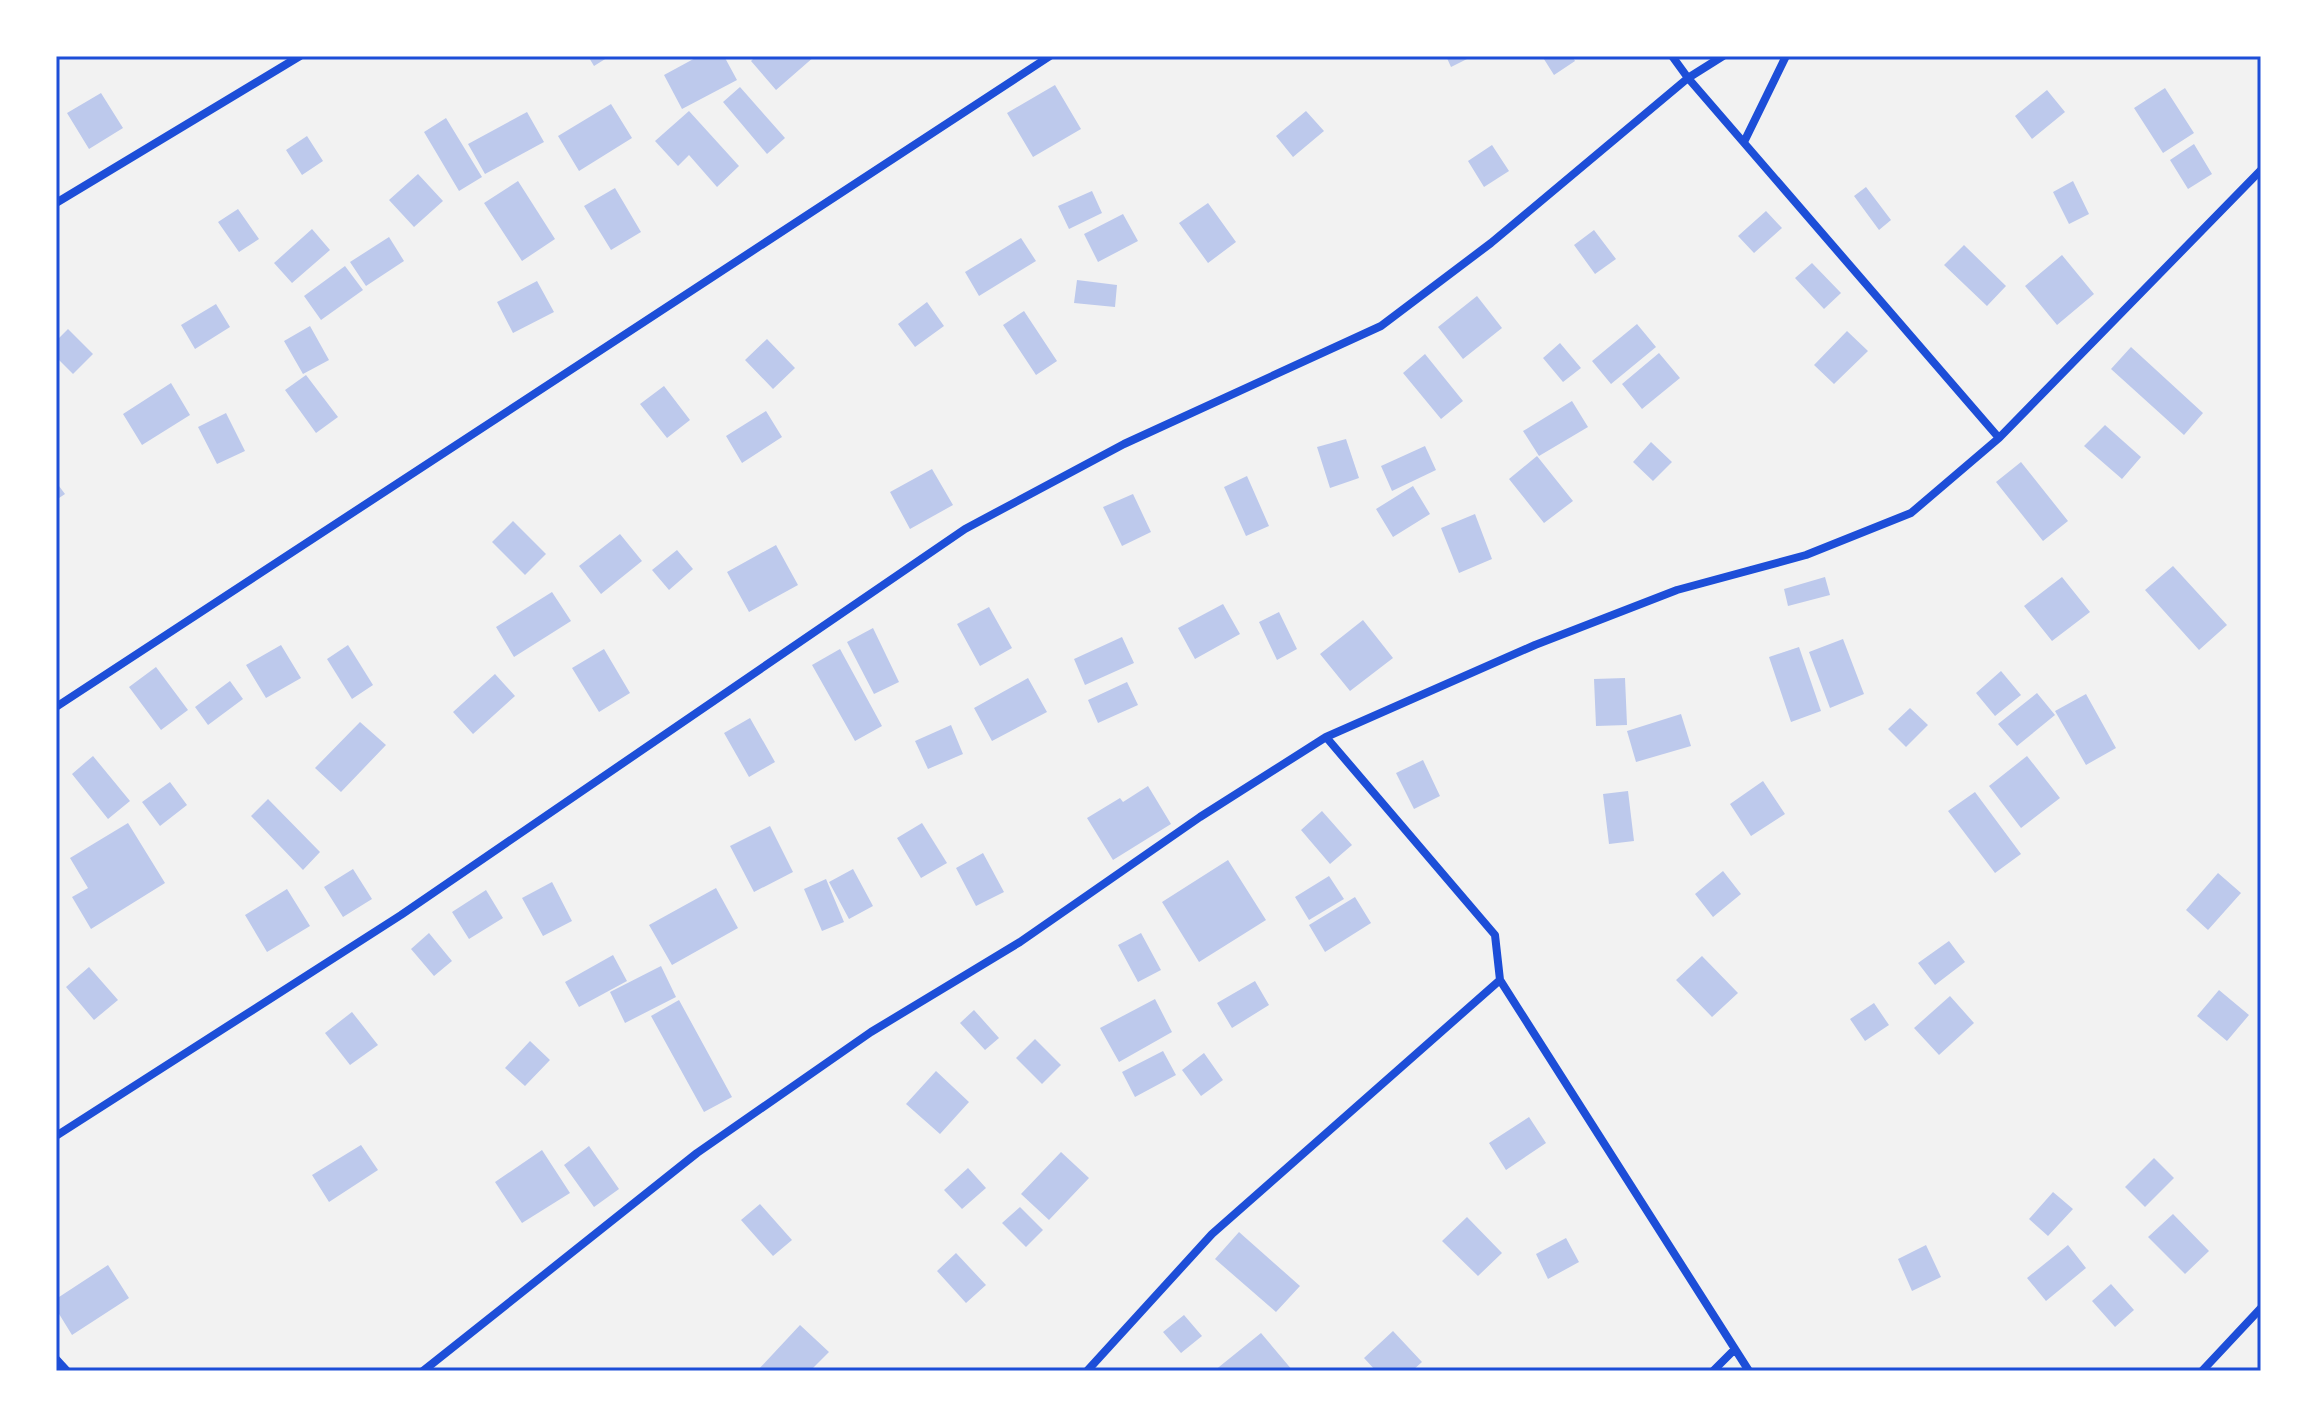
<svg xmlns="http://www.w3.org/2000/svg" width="2317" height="1427" font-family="'Sofia Sans Condensed',sans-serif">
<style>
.building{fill:#bdc9ec}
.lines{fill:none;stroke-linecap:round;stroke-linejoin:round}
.minor{stroke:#1d4ed8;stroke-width:8}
.neatline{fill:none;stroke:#1d4ed8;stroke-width:3}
</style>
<rect width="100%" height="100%" fill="#f2f2f2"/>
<path class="building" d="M588,56H610L594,66Z
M699,56H724L737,80L682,109L664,75Z
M756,56H815L776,90L751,61Z
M1446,56H1473L1451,67Z
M1542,56H1572L1575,61L1554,75Z
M1055,85L1081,129L1033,157L1007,113Z
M740,87L785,138L767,154L723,102Z
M2165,88L2194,133L2163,153L2134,108Z
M2047,90L2065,112L2032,139L2015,116Z
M101,93L123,128L89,149L67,113Z
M611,104L632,138L579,171L558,136Z
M689,111L739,166L717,187L689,155L678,166L655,141Z
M1306,111L1324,131L1293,157L1276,136Z
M527,112L544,142L485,174L468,144Z
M446,118L482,177L459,191L424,132Z
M307,136L323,161L302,175L286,150Z
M2194,144L2212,174L2188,189L2170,160Z
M1492,145L1509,171L1484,187L1468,161Z
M418,174L443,201L414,227L389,200Z
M518,181L555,239L522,261L484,203Z
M2073,181L2089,214L2069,224L2053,192Z
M1866,187L1891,220L1879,230L1854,196Z
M615,188L641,232L611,250L584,206Z
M1092,191L1102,213L1069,229L1058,206Z
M1208,203L1236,242L1208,263L1179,223Z
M238,209L259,239L239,252L218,222Z
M1766,211L1782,228L1754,253L1738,236Z
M1123,214L1138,241L1098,262L1084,234Z
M312,229L330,250L292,283L274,263Z
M1594,230L1616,259L1595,274L1574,245Z
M389,237L404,261L366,286L350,262Z
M1021,238L1036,261L979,296L965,272Z
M1964,245L2006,286L1987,306L1944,265Z
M2062,255L2094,294L2057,325L2025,286Z
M1812,263L1841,293L1824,309L1795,278Z
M345,266L363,290L321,320L304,296Z
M1077,280L1117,285L1115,307L1074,303Z
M537,281L554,312L513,333L497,302Z
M1477,296L1502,328L1463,359L1438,327Z
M927,302L944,326L915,347L898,324Z
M216,304L230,327L195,349L181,325Z
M1024,311L1057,361L1036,375L1003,325Z
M1637,324L1656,347L1611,384L1592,361Z
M310,326L329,360L303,374L284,341Z
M68,329L93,354L73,374L56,357V341Z
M1847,331L1868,351L1834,384L1814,365Z
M767,339L795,368L773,389L745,360Z
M1560,343L1581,368L1563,382L1543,358Z
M2131,347L2203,413L2184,435L2111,369Z
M1659,353L1680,378L1642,409L1622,384Z
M1425,354L1463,401L1441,419L1403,373Z
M306,375L338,417L316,433L285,390Z
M171,383L190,415L142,445L123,414Z
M664,386L690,420L667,438L640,404Z
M1572,401L1588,427L1539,456L1523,431Z
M766,411L782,437L742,463L726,436Z
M226,413L245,451L217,464L198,427Z
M2105,425L2141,457L2122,479L2084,446Z
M1346,439L1359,478L1330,488L1317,447Z
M1651,442L1672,462L1653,481L1633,462Z
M1425,446L1436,470L1392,491L1381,466Z
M1537,456L1573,501L1544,523L1509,479Z
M2021,462L2068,521L2043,541L1996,482Z
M932,469L953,505L910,529L890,492Z
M1247,476L1269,526L1246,536L1224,487Z
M56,482L65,494L56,500Z
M1413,486L1430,514L1393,537L1376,509Z
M1133,494L1151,532L1122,546L1103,507Z
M1475,514L1492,559L1459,573L1441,528Z
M513,521L546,554L525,575L492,542Z
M620,534L642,561L601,594L579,566Z
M776,545L798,585L749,612L727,572Z
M677,550L693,569L669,590L652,570Z
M2173,566L2227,625L2199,650L2145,590Z
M1825,577L1830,595L1788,606L1784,589Z
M2062,577L2090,612L2052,641L2024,606Z
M552,592L571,621L514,657L496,627Z
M1223,604L1240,634L1195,659L1178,628Z
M989,607L1012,648L980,666L957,624Z
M1279,612L1297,649L1277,660L1259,622Z
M1363,620L1393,658L1350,691L1320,654Z
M873,628L899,682L874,694L847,642Z
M1122,637L1134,663L1085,685L1074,659Z
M1843,639L1864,694L1830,708L1809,652Z
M281,645L301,678L266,698L246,665Z
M348,645L373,685L352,699L327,659Z
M1799,647L1821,711L1791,722L1769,657Z
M604,649L630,693L599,712L572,668Z
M840,649L882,726L855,741L812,665Z
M156,667L188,710L161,730L129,687Z
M2001,671L2021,695L1995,716L1976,693Z
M495,674L515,696L473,734L453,712Z
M1028,678L1047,712L992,741L974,708Z
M1625,678L1627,725L1596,726L1594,679Z
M230,681L243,699L208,725L195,707Z
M1127,682L1138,705L1098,723L1088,700Z
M2037,693L2055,715L2017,746L1998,724Z
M2086,694L2116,748L2086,765L2055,711Z
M1910,708L1928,725L1906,747L1888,729Z
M1681,714L1691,746L1636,762L1627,731Z
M750,718L775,762L749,777L724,733Z
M360,722L386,745L341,792L315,768Z
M951,725L963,754L928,769L915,741Z
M93,756L130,801L108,819L72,774Z
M2027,756L2060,798L2021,828L1989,786Z
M1423,760L1440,796L1414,809L1396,773Z
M1763,781L1785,814L1751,836L1730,804Z
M170,782L187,805L160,826L142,802Z
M1148,786L1171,824L1113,860L1087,818L1120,798L1123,802Z
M1628,791L1634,841L1609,844L1603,794Z
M1975,792L2021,854L1995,873L1948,811Z
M268,799L320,852L303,870L251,816Z
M1322,811L1352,845L1330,864L1301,830Z
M128,823L165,883L91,929L72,897L88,888L70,858Z
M922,823L947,863L921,878L897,838Z
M770,826L793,872L754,892L730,846Z
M983,853L1004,892L976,906L956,868Z
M1228,860L1266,920L1199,962L1162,902Z
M353,869L372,899L343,917L324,887Z
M853,869L873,906L849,919L829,882Z
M1723,871L1741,894L1713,917L1695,894Z
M2218,873L2241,893L2208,930L2186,910Z
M1329,876L1344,899L1309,920L1295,897Z
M826,879L844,922L822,931L804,889Z
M552,882L572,921L543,936L522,898Z
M716,888L738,928L672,965L649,925Z
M287,889L310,926L267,952L245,915Z
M486,890L503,918L469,939L452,912Z
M1355,897L1371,923L1325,952L1309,925Z
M429,933L452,961L434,976L411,949Z
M1141,933L1161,970L1138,982L1118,945Z
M1949,941L1965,962L1935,985L1918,963Z
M613,955L627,981L579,1007L565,982Z
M1702,956L1738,993L1712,1017L1676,980Z
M661,966L676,997L625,1023L610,992Z
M89,967L118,1000L94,1020L66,987Z
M1255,981L1269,1005L1232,1028L1217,1003Z
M2219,990L2249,1015L2227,1041L2197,1016Z
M1950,996L1974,1023L1939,1055L1914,1028Z
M1155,999L1172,1032L1119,1062L1100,1028Z
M679,1000L732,1097L704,1112L651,1016Z
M1874,1003L1889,1025L1865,1041L1850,1019Z
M974,1010L999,1038L985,1050L960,1023Z
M352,1012L378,1045L350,1065L325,1033Z
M1035,1039L1061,1065L1042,1084L1016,1058Z
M530,1041L550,1060L525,1086L505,1068Z
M1163,1051L1176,1075L1135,1097L1122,1072Z
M1204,1053L1223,1080L1201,1096L1182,1070Z
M936,1071L969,1102L940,1134L906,1104Z
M1529,1117L1546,1143L1506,1170L1489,1143Z
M361,1145L378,1170L329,1202L312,1175Z
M589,1146L619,1189L594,1207L564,1165Z
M542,1150L570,1193L522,1223L495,1182Z
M1061,1152L1089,1178L1049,1220L1021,1194Z
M2154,1158L2174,1178L2145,1207L2125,1187Z
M968,1168L986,1188L962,1209L944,1190Z
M2053,1192L2073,1209L2048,1236L2029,1219Z
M760,1204L792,1240L773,1256L741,1220Z
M1020,1207L1043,1230L1026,1247L1002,1223Z
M2173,1214L2209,1251L2185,1274L2148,1237Z
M1467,1217L1502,1253L1478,1276L1442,1241Z
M1239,1232L1300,1286L1276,1312L1215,1259Z
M1566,1238L1579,1262L1548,1279L1536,1254Z
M1926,1245L1941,1277L1912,1291L1898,1259Z
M2068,1245L2086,1268L2046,1301L2027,1278Z
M956,1253L986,1285L966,1303L937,1271Z
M108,1265L129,1298L72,1335L56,1309V1299Z
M2111,1284L2134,1310L2115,1327L2092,1301Z
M1184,1315L1202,1336L1181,1353L1163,1332Z
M800,1325L829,1352L810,1371H757Z
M1393,1331L1422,1362L1412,1371H1376L1364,1358Z
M1261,1333L1293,1371H1214Z"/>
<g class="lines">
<path class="minor" d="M1672,56L1688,78L1999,438
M1744,142L1786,56
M56,203L300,56
M56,707L1050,56
M1326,737L1495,935L1500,980L1749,1371
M56,1136L401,915L965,529L1124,444L1381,326L1491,243L1688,78L1723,56
M56,1359L67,1371
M423,1371L697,1153L871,1032L1020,942L1200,817L1326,737L1535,645L1677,590L1806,555L1911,513L1999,438L2261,170
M1087,1371L1212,1234L1500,980
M1713,1371L1735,1349
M2202,1371L2261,1308"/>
</g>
<rect width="2317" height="1427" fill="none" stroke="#ffffff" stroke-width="116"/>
<rect x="58" y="58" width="2201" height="1311" class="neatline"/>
</svg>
